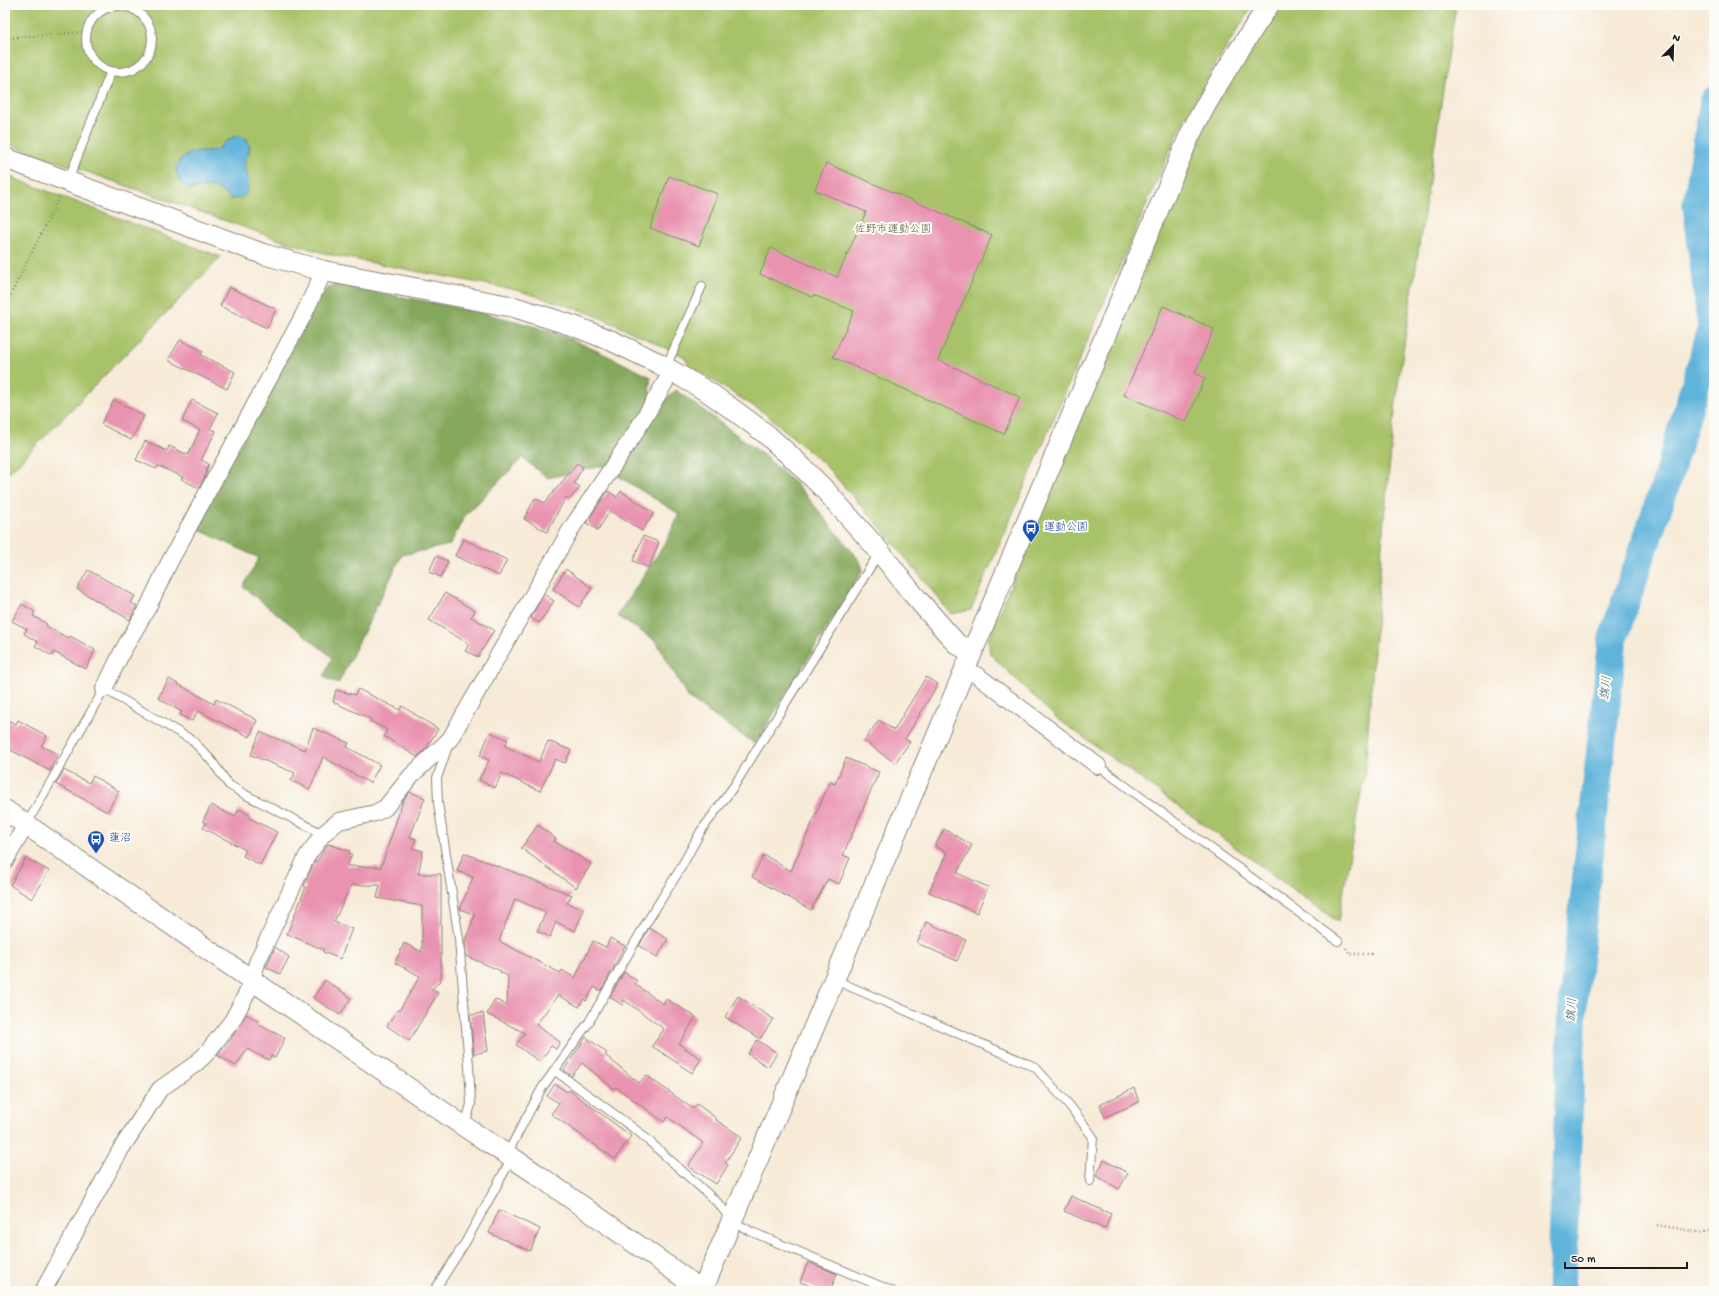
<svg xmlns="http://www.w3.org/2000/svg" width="1719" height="1296" font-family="'Gochi Hand','Klee One',sans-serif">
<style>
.green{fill:#a7c268;stroke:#626f42}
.forest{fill:#85a85c;stroke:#50623c}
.water{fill:#60b4dc;stroke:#3e687c}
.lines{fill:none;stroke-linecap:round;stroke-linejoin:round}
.river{stroke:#60b4dc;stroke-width:29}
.building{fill:#e993b0}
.service-casing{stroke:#8a847a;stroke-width:10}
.minor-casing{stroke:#8a847a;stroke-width:18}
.tertiary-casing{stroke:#8a847a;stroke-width:22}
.path{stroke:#8a847a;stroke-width:2.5;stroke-dasharray:1 3;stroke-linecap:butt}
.service{stroke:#fff;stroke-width:8}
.minor{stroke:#fff;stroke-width:16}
.tertiary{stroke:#fff;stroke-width:20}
.labels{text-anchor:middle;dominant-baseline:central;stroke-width:4;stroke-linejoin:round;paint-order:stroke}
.park-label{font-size:11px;fill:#545e3a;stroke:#fdfcf7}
.transit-label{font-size:11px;fill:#164399;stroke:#fdfcf7;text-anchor:start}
.water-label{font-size:12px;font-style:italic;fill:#3b6072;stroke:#fdfcf7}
</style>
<rect width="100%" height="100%" fill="#fdfcf7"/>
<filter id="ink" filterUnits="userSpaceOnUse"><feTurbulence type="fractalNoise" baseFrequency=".025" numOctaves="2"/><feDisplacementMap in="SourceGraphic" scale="8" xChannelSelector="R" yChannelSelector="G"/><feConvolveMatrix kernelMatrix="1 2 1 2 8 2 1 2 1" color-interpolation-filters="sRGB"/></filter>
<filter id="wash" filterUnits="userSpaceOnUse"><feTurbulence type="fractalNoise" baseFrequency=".012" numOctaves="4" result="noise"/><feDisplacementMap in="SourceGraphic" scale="16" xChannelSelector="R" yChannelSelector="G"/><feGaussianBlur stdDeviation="0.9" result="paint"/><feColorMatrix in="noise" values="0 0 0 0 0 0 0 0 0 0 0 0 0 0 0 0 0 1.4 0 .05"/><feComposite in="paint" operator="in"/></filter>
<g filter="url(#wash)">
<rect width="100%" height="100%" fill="#f7ebd8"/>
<path class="green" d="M5,5H1253C1223,52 1195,98 1171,148L971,610L951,614L886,534L825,465L766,414L690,366L683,356L592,314L550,300L516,290L331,255L280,240L5,143Z
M1277,5H1456L1398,384L1384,518L1365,770L1338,922L1054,716L990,654L988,639L1187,165L1223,90Z
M5,175L221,257L5,477Z"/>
<path class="forest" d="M334,284C403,298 475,308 543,329C580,341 616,360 651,377L649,391L664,401L676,390L760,452L800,488L860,561L863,570L755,744L689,699L656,641L617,616L666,542L679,514L602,466L548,478L522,458L464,517L450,545L402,555L338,684L324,677L332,657L243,587L259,558L195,528L322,293Z"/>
<path class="water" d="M238,135L247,139L250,148C249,153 245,160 244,166C244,169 247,174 248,178C250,193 245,199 230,199C217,183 207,188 189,189L179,181L176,169L181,158L192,152L217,150L227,141Z"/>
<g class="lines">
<path class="river" d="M1561,1291L1573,1002L1613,638L1664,489L1712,329L1697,205L1714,101"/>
</g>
<g id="blocks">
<path class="building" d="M826,163L992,235L938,360L1020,397L1004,434L833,357L854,311L813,295L812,297L760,274L771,248L837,277L866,212L815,190Z
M669,176L718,194L699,246L650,228Z
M229,287L276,309L267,328L220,306Z
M1163,306L1214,329L1195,373L1205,378L1186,422L1124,395Z
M180,340L203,351L201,355L235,372L227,389L168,360Z
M114,400L144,416L131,440L101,424Z
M192,400L218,413L210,429L216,431L201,460L209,464L206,471L207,472L199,488L181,479L183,477L158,466L156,469L136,460L145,441L167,451L169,446L188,455L200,430L182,421Z
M577,463L583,467L574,483L580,487L569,500L566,497L547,532L524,519L535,498L545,503Z
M608,491L617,497L621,491L654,513L642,531L610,511L598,530L586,523Z
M643,536L659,542L649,568L633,561Z
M463,539L507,560L499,576L455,556Z
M436,556L448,561L441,577L429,572Z
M566,569L592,588L579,607L553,589Z
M88,570L135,596L131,603L137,606L130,620L77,589Z
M445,593L475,611L471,617L494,630L478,657L465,651L469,644L429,620Z
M544,594L554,601L539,623L531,618Z
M22,604L35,612L33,616L47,624L46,626L68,638L70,636L95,650L86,669L54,652L52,656L35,646L38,642L24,634L27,629L12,621Z
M926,677L938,684L905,739L910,742L895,763L864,741L879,720L894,730Z
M169,679L214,704L216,699L257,720L250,737L198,711L192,721L180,715L182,712L158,698Z
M358,689L400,710L402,706L438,729L425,750L417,757L384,736L387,730L370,721L371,719L333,702L336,690L355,695Z
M5,719L16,724L18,720L47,736L41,746L58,754L50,771L5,747Z
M313,728L349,743L347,747L380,765L370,783L323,757L310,789L291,781L295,773L251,755L260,732L305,750Z
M490,732L508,740L505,746L539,762L548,741L571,750L565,763L555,759L540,791L502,773L495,788L479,780L489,760L480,756Z
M846,758L879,772L843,855L850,858L839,884L828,879L811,910L752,877L764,855L791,871L830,782L835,784Z
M64,770L89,783L93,776L119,791L107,812L56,784Z
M410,792L425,798L410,837L416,839L412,848L423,851L418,874H441V980L432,989L438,993L409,1041L387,1026L397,1010L399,1011L420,976L395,963L404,943L422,952V906L377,898L380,885H351L334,922L352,929L340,959L323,952L324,950L287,934L306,887L304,886L309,874L315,861H317L328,844L350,851L349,853L352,854L347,866L381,867L403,801Z
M211,805L235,817L239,809L251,816L249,818L277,832L260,865L243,856L246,850L203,828L206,823L203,821Z
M538,825L556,839L554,841L591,864L576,888L521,848Z
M944,829L972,845L957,873L988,887L977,913L929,892L947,852L935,846Z
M464,853L572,895L567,903L584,910L575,931L556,922L550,937L537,931L546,912L515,899L499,941L560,973L562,970L575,978L593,941L606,947L610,938L625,946L601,991L594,987L586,1001L584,999L579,1007L558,995L536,1025L560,1042L556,1049L551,1046L540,1062L516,1045L525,1033L487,1014L495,999L507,1006L508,976L500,972L501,971L466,956L465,940L475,915L460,909L473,877L457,871Z
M26,858L49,871L32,899L10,885Z
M926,922L966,940L957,961L917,943Z
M649,928L668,939L657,957L639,946Z
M275,947L289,957L280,974L266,967Z
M624,972L637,981L635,984L663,1004L666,999L696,1017L679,1044L701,1059L692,1073L652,1046L664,1029L624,1000L622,1005L610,997Z
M325,980L351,998L340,1015L313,998Z
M738,996L773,1019L760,1039L725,1017Z
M483,1013L488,1051L474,1054L470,1015Z
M246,1014L259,1022L257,1024L285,1038L275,1058L271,1056L269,1060L247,1049L236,1066L217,1055L231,1039Z
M586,1037L607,1053L605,1055L639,1083L646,1075L693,1109L697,1104L717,1119L716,1120L742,1137L725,1163L728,1165L716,1184L688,1166L703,1143L668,1117L664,1122L616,1087L614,1089L582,1063L572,1076L564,1070Z
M757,1040L777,1053L768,1067L748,1054Z
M555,1084L567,1092L569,1090L631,1136L615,1159L551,1114L559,1103L547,1096Z
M1134,1088L1139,1102L1105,1117L1100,1105Z
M1104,1160L1128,1173L1119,1189L1096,1176Z
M1071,1196L1111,1214L1105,1229L1064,1211Z
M499,1210L540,1229L530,1251L489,1233Z
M808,1262L837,1274L830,1291H822L800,1282Z"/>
</g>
</g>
<g filter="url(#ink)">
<use href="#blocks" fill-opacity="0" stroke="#8a847a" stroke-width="1"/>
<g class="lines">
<g class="service-casing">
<path id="service" d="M86 39a33 33 0 1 1 66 0a33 33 0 1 1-66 0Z
M68,181L111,71
M666,367L702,286
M448,746L437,778L438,803L459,939L469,1066L471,1104L465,1126
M1098,766L1338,941
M26,825L104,689L192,740L211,760L229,785L246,795L323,834
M835,980L1035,1067L1070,1106L1093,1137L1090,1181
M554,1070L640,1133L719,1204L732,1221L752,1232L892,1291
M507,1154L542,1088L589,1022L645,925L679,871L701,831L734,786L879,553
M434,1291L465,1243L512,1158"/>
</g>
<g class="minor-casing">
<path id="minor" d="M964,668L978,676L1098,766
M104,689L122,652L148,607L169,563L303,316L324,271
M5,861L26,825
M43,1291L121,1149L160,1089L194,1065L205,1055L232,1021L248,991L258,960L307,856L323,834L339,821L375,813L385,808L411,776L450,739L571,529L635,433L672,371"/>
</g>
<g class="tertiary-casing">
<path id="tertiary" d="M5,158L263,254L324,271L514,307L574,326L612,341L658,363L708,392L735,411L766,434L797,462L826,491L880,552L912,593L957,644L971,652
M5,810L465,1127L535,1173L703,1291
M702,1291C866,907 1027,521 1189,137C1212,90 1240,48 1269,5"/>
</g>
<path class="path" d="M133,9L135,5
M5,38L87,32
M5,306L60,196
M1346,948L1350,954H1373
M1657,1225L1704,1233L1714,1231"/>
<use href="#service" class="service"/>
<use href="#minor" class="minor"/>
<use href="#tertiary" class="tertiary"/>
</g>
</g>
<defs>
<g id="bus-pin" transform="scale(0.9)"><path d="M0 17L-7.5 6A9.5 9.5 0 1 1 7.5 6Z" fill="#1a4fb4" stroke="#fdfcf7"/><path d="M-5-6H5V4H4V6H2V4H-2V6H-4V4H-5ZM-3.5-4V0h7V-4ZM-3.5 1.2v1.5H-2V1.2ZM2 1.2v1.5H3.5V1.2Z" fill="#fff"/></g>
</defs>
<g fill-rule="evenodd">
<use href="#bus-pin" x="1031" y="528"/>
<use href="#bus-pin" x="96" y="839"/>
</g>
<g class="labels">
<g class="park-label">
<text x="893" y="230">佐野市運動公園</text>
</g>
<g class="transit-label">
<text x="1044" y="528">運動公園</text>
<text x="109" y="839">蓮沼</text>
</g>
<g class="water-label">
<text transform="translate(1607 688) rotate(-84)">旗川</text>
<text transform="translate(1573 1010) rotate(-87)">旗川</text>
</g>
</g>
<rect width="1719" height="1296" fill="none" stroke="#fdfcf7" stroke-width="20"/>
<g transform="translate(1673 46) rotate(23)" stroke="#fdfcf7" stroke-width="3" paint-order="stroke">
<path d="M0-3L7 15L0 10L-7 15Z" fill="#1c1c1c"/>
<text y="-6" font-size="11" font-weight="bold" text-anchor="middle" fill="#1c1c1c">N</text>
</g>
<path d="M1565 1262v6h122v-6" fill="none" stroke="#1c1c1c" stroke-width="2"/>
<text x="1571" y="1262" font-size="12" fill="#1c1c1c" stroke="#fdfcf7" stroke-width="3" paint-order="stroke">50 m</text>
</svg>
